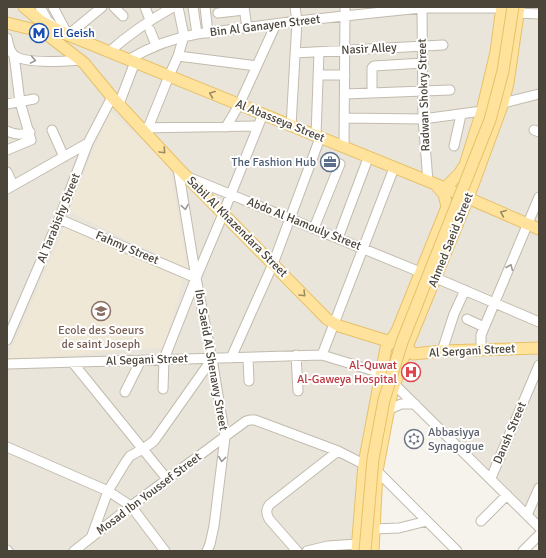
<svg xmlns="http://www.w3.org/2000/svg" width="546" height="558" font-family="Signika,sans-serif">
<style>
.residential{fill:#eae5da}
.education{fill:#efe8d6}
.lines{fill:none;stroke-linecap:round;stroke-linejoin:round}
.minor-casing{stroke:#c2bbae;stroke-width:11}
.major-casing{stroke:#e6c16a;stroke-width:13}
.minor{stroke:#fff;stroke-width:9}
.major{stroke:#ffe39c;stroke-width:11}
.major-bridge-casing{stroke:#e6c16a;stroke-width:13;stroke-linecap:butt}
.major-bridge{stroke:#ffe39c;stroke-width:11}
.oneway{stroke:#9c9892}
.oneway2{stroke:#9c8c66}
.labels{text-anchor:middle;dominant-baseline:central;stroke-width:4;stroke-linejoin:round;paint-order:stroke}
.street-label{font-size:12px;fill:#4b4439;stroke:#fff}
.transit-label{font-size:12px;fill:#164399;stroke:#fff;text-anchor:start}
.service-label{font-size:12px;fill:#4e5e75;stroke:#fff;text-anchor:end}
.education-label{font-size:12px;fill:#785e54;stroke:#fff}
.health-label{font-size:12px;fill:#be3a42;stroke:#fff;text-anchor:end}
.worship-label{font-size:12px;fill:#5b616d;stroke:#fff;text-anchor:start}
</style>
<rect width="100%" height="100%" fill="#f6f3ec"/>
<path class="residential" d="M7,7H539V532L389,377L367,551H7Z"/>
<path class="education" d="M110,111L169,165L188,270L68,211Z
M66,223L184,276L164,347L7,360Z"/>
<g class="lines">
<g class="minor-casing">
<path id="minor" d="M40,7L47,20L54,27
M53,7L68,35L102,7
M114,7L123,16
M145,7L150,20
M193,7L197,34
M205,7L208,33
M244,7L247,28
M422,8L423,119L428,181
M218,13L244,10
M518,13L539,14
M150,30L156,45
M7,38C8,43 9,49 12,53C20,65 67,61 81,60
M109,52C130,33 148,21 173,7
M295,53L443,45
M178,56L257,66
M128,60C150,47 172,38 197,34L297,21L392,11L422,8H502
M318,75H345
M169,76L178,56L184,36L178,7
M372,93V68L374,66L423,63
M345,94L450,90
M503,103L539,94
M7,104L34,99
M119,104L135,62
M345,118L423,119L482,111
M291,126L297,21L295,7
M226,127L239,105L276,24
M141,128L258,126
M148,128L169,76
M52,130L64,157
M534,130L539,132
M7,131C16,135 21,135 30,132
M316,136L319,52
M454,146L461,115
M344,147L345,7
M7,150L31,140L20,102L14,55
M178,168L196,278L212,359L225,437L214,526L210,544L207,551
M7,172L13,185
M188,177L420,272
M7,189L88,143
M59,219L196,278
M314,228L340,164
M338,238L367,161
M436,278L539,322
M467,319L484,327
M7,340L59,219L88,143L112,97
M481,349V335L539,197
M442,351L454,314L465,290
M296,355L298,391
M322,355L394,168
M231,358L273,264L320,138
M248,358L249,381
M73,363L167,479
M7,364L322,355L381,373
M395,385L539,527
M163,389L164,359L196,278L223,214L263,114
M125,392L141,360
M388,410L401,404H415
M7,447L108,491L131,506L165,551
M491,478L539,365
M527,515L539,488
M481,521L507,495
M374,529L399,528L427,521
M91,538L108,491L125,463L130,456L143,449L154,441L212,359
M7,550L8,551
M74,551L131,506L246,421L250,420H255L338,451L377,471L457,551
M297,551L269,519C266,513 266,510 269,505L338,451
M307,551L328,546L357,544
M523,551L539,535"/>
</g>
<g class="major-casing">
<path id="major" d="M24,7L42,22L68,35L445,188L539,229
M7,23L39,31L49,36L84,63L112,97L178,168L327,319L339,326L407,347L413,354L442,351L539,348
M445,188L459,174L465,165L482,111L496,52L502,7
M357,551L364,464L386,348L397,331L447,207L444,194L436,185
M373,551L377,471L392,392L407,347L468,198L503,103L508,83L519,7"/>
</g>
<use href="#minor" class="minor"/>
<use href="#major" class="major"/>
<g class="major-bridge-casing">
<path id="major-bridge" d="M365,551L373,459L384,400L402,342L490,120L503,71L513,7"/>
</g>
<use href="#major-bridge" class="major-bridge"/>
</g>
<defs><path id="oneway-chevron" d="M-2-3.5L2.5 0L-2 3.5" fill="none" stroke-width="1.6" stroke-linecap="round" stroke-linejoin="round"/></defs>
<g class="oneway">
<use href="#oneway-chevron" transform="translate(33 60) rotate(10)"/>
<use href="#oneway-chevron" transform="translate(185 207) rotate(81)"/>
<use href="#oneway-chevron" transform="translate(510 267) rotate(-67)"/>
<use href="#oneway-chevron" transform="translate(222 459) rotate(97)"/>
</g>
<g class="oneway2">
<use href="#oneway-chevron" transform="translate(212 94) rotate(-158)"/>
<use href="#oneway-chevron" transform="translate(163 151) rotate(47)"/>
<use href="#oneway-chevron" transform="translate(503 213) rotate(-157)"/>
<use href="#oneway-chevron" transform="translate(303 294) rotate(45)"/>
</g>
<defs>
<g id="metro-ring" transform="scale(1)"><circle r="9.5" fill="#fff" stroke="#1a4fb4" stroke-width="1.5"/><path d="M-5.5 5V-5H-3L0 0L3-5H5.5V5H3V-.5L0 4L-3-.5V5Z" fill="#1a4fb4"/></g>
<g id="office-ring" transform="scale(1)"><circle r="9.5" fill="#fff" stroke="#5c6f8a" stroke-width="1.5"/><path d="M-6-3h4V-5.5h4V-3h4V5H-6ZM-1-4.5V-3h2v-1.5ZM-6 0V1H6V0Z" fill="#5c6f8a"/></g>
<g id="school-ring" transform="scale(1)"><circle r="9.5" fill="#fff" stroke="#8d6e63" stroke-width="1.5"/><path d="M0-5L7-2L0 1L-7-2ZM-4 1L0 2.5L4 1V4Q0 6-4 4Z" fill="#8d6e63"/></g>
<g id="hospital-ring" transform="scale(1)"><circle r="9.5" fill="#fff" stroke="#e0444e" stroke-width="1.5"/><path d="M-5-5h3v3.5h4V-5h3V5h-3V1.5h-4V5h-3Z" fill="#e0444e"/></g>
<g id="synagogue-ring" transform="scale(1)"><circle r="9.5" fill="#fff" stroke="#6b7280" stroke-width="1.5"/><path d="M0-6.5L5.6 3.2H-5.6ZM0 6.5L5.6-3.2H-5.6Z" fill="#6b7280"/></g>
</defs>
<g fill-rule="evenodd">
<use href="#metro-ring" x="39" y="33"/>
<use href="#office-ring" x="330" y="162"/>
<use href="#school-ring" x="101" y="311"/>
<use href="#hospital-ring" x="411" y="372"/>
<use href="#synagogue-ring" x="414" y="439"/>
</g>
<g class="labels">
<g class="street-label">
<text transform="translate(265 26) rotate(-7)">Bin Al Ganayen Street</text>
<text transform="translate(369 49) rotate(-3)">Nasir Alley</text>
<text transform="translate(424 95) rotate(-92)">Radwan Shokry Street</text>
<text transform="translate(280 121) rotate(22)">Al Abasseya Street</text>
<text transform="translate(59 218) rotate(-68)">Al Tarabishy Street</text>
<text transform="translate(304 224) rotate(22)">Abdo Al Hamouly Street</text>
<text transform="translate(237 227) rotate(45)">Sabil Al Khazendara Street</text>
<text transform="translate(451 240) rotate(-68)">Ahmed Saeid Street</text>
<text transform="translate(127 248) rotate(23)">Fahmy Street</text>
<text transform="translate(472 351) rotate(-3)">Al Sergani Street</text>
<text transform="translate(147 360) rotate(-2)">Al Segani Street</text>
<text transform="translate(211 360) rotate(80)">Ibn Saeid Al Shenawy Street</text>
<text transform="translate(510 433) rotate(-67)">Dansh Street</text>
<text transform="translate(149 494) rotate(-37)">Mosad Ibn Youssef Street</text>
</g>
<g class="transit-label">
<text x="53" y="33">El Geish</text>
</g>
<g class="service-label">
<text x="316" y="162">The Fashion Hub</text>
</g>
<g class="education-label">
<text x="101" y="330">Ecole des Soeurs<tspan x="101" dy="14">de saint Joseph</tspan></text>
</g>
<g class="health-label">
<text x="397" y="365">Al-Quwat<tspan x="397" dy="14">Al-Gaweya Hospital</tspan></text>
</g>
<g class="worship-label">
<text x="428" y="432">Abbasiyya<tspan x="428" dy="14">Synagogue</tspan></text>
</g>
</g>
<rect width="546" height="558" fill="none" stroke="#4b4439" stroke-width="16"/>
</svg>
